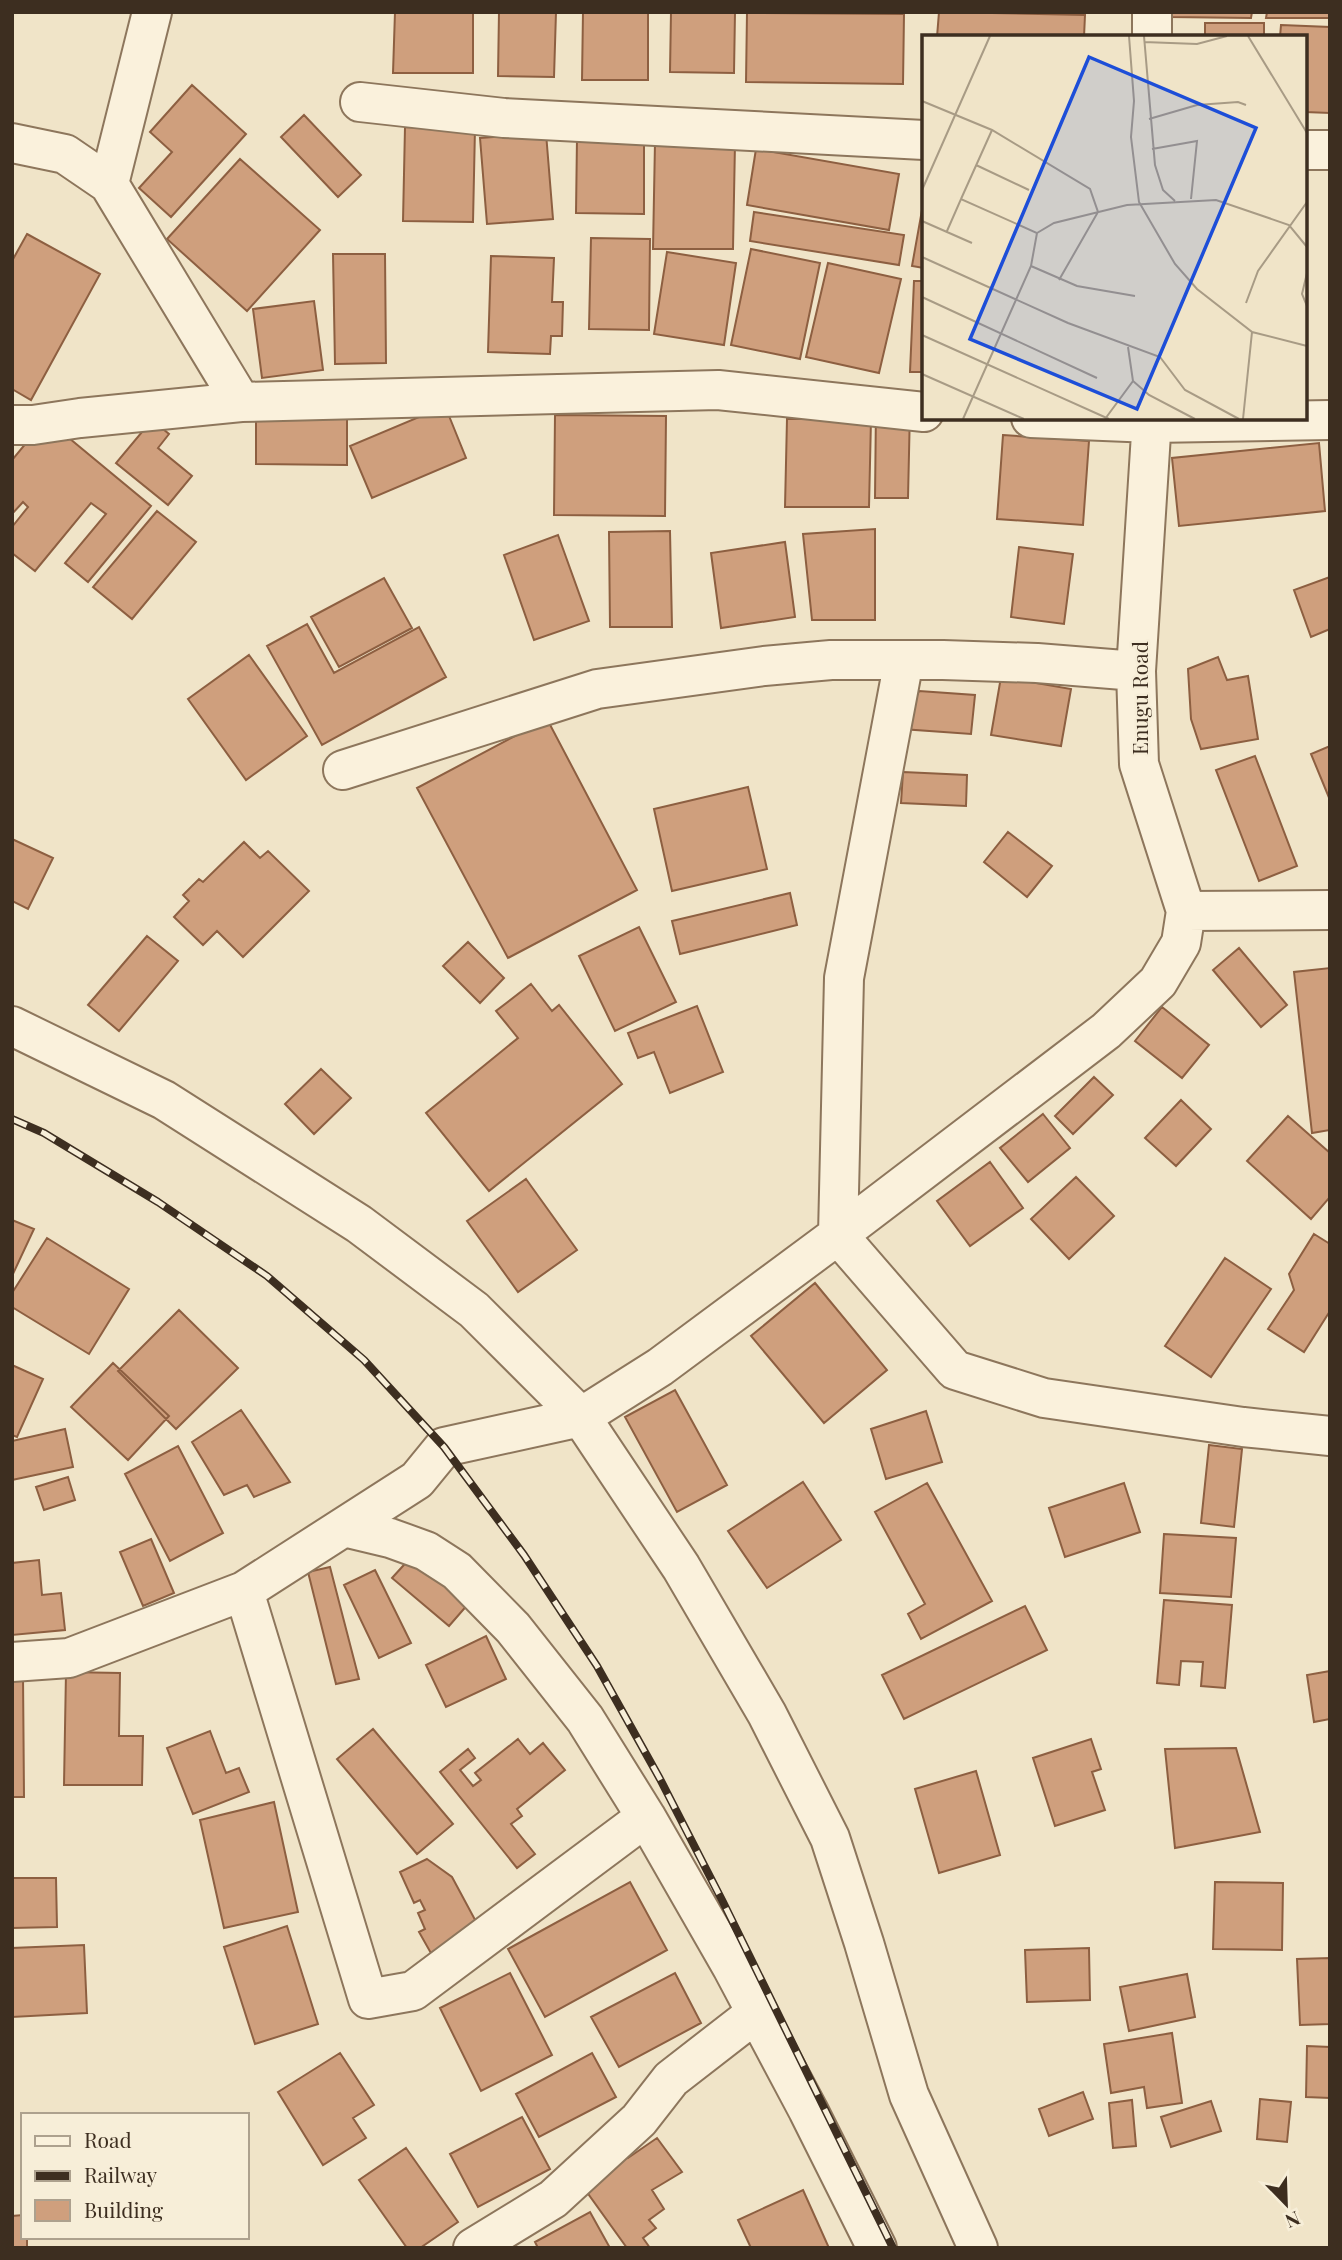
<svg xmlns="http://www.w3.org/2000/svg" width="1342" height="2260" font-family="'Playfair Display',serif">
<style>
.building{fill:#cf9f7d;stroke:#8d5f41;stroke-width:2}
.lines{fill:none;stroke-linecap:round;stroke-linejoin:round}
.street-casing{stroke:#8d765c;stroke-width:42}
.street{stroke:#faf1dc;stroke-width:38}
.rail-casing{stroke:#3d2e20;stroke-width:8}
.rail{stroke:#f7eed8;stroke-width:5;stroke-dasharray:16;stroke-linecap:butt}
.labels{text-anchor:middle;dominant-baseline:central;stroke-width:5;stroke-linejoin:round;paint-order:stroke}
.street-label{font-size:21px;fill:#3d2e20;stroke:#f7eed8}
.inset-road{fill:none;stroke:#a89b85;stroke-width:2}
.view{fill:#1d4ed8;fill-opacity:0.15;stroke:#1d4ed8;stroke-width:3.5}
.inset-edge{fill:none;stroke:#3d2e20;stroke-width:3.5}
</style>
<rect width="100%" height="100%" fill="#f0e4c8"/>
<path class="building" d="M395,12H473V73H393Z
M499,12H556L554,77L498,76Z
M583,12H648V80H582Z
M671,12H735L734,73L670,72Z
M939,12L1085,15L1084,37H937Z
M1170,12H1252L1251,18L1170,17Z
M1267,12H1330V18H1266Z
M747,13L904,14L903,84L746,82Z
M1205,23H1264V37H1205Z
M1281,25L1330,27V113L1305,112V37H1280Z
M192,85L246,134L171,217L139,188L172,152L150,132Z
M304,115L361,175L338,197L281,137Z
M405,127L475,128L473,222L403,221Z
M546,133L553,219L487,224L480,138Z
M577,138L644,139V214L576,213Z
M655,142L735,143L733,249H653Z
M756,149L899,174L889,230L747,205Z
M240,159L320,230L247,311L167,239Z
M924,199V268L912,266Z
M754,212L904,235L899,265L750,241Z
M27,234L100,274L31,400L12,389V261Z
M591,238L650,239L649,330L589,329Z
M751,249L820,263L800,359L731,345Z
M667,252L736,263L724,345L654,334Z
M333,254H385L386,363L335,364Z
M491,256L554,258L552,302H563L562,336H551L550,354L488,352Z
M828,263L901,279L879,373L806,357Z
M914,281H924V372H910Z
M314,301L323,370L262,378L253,309Z
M445,406L466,458L372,498L350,446Z
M876,408L910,409L908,498H875Z
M256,415L347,416V465L256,464Z
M555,415L666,416L665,516L554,515Z
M46,419L151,506L88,582L65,563L106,514L91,503L35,571L12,553V527L28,507L23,502L12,514V460Z
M787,419H871L869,507H785Z
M152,420L169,434L158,448L192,476L168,505L116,463Z
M1003,435L1089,441L1083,525L997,519Z
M1319,443L1325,511L1179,526L1172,458Z
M157,511L196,542L132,619L93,587Z
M875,529V620H812L803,534Z
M670,531L672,627H610L609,532Z
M558,535L589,621L534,640L504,555Z
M785,542L795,617L721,628L711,553Z
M1019,547L1073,554L1064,624L1011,617Z
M1330,577V629L1311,637L1294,590Z
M384,578L412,628L339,667L311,617Z
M307,624L334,673L419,627L446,677L322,745L267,646Z
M249,655L307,736L246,780L188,699Z
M1218,657L1227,680L1248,676L1258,739L1201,749L1191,719L1188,669Z
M1001,677L1071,689L1061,746L991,735Z
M919,691L975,695L971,734L902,729Z
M547,719L637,890L508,958L417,788Z
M1330,746V800L1311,754Z
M1255,756L1297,866L1259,881L1216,770Z
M903,772L967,775L966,806L901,803Z
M748,787L767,869L672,891L654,809Z
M1008,832L1052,866L1027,897L984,862Z
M12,839L53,858L28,909L12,901Z
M244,842L260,858L268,851L309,891L243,957L217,931L203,945L174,917L189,901L183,895L199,879L203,882Z
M790,893L797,925L680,954L672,921Z
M639,927L676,1002L615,1031L579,956Z
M147,936L178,961L119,1031L88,1005Z
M468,942L504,978L480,1003L443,966Z
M1239,948L1287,1005L1261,1027L1213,970Z
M1330,968V1130L1312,1133L1294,972Z
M531,984L552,1011L559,1005L622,1084L489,1191L426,1113L518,1038L496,1011Z
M697,1006L723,1072L670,1093L654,1052L638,1058L628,1033Z
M1162,1007L1209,1045L1182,1078L1135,1041Z
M321,1069L351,1098L314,1134L285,1104Z
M1094,1077L1113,1095L1073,1134L1055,1116Z
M1181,1100L1211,1129L1176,1166L1145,1138Z
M1043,1114L1070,1148L1028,1182L1000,1148Z
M1288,1116L1330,1153V1197L1311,1219L1247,1161Z
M990,1162L1023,1208L970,1246L937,1201Z
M1076,1177L1114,1216L1069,1259L1031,1219Z
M526,1179L577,1250L518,1292L467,1221Z
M12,1220L34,1229L12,1276Z
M1314,1234L1330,1244V1311L1304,1352L1268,1329L1294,1290L1289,1274Z
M47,1238L129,1289L89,1354L12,1307V1293Z
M1225,1258L1271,1289L1211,1377L1165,1346Z
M815,1283L887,1370L824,1423L751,1336Z
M179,1310L238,1368L176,1429L118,1371Z
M113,1363L169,1416L128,1460L71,1407Z
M12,1365L43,1379L17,1437L12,1435Z
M675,1390L727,1485L677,1512L625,1417Z
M241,1410L290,1482L254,1497L247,1485L224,1495L192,1442Z
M926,1411L942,1462L886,1479L871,1429Z
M65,1429L73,1467L12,1480V1441Z
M1209,1445L1242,1449L1234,1527L1201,1523Z
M178,1446L223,1533L170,1561L125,1474Z
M68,1477L75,1500L44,1510L36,1487Z
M803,1482L841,1540L767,1588L728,1531Z
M927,1483L992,1601L921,1639L908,1614L925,1604L875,1512Z
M1124,1483L1140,1532L1065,1557L1049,1508Z
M1164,1534L1236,1538L1231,1597L1160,1593Z
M151,1539L174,1593L143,1606L120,1552Z
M413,1555L469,1603L449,1626L392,1578Z
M39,1560L42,1595L61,1593L65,1630L12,1635V1563Z
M330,1567L359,1679L336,1684L308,1572Z
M375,1570L411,1643L379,1658L344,1585Z
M1164,1600L1232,1605L1225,1688L1201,1686L1203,1662L1181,1661L1179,1685L1157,1683Z
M1025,1606L1047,1650L904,1719L882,1675Z
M486,1636L506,1679L446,1707L426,1665Z
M1330,1671V1719L1314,1722L1307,1675Z
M66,1672L120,1673L119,1736H143L142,1785H64Z
M12,1675H23L24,1797H12Z
M373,1729L453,1824L417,1854L337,1759Z
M210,1731L226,1773L239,1768L249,1792L193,1814L167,1748Z
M518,1739L530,1754L543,1743L565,1770L517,1809L522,1816L511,1824L535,1854L517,1868L440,1772L468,1749L475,1758L460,1770L473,1786L481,1780L475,1773Z
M1091,1739L1101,1769L1092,1772L1105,1810L1055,1826L1033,1758Z
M1236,1748L1260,1832L1175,1848L1165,1749Z
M976,1771L1000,1855L939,1873L915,1789Z
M274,1802L298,1912L224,1928L200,1820Z
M427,1859L452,1877L480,1929L432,1955L419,1932L425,1929L418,1913L425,1910L420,1900L414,1903L400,1872Z
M12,1878H56L57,1927L12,1928Z
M630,1882L667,1950L545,2017L508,1949Z
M1215,1882L1283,1883L1282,1950L1213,1949Z
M287,1926L318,2024L255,2044L224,1947Z
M84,1945L87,2013L12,2017V1948Z
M1089,1948L1090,2000L1027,2002L1025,1950Z
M1330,1958V2024L1300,2025L1297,1959Z
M510,1973L552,2055L481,2091L440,2008Z
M675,1973L701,2023L619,2067L591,2017Z
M1187,1974L1195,2017L1129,2031L1120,1987Z
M1172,2033L1182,2103L1147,2108L1144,2087L1111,2093L1104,2044Z
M1307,2046L1330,2047V2098L1306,2097Z
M340,2053L374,2105L353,2118L366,2138L323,2165L278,2092Z
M592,2053L616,2097L539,2137L516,2094Z
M1083,2092L1093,2119L1049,2136L1039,2109Z
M1260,2099L1291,2102L1287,2142L1257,2139Z
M1132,2100L1136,2146L1113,2148L1109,2103Z
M1211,2101L1221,2131L1171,2147L1161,2117Z
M522,2117L550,2169L478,2207L450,2154Z
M657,2138L682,2172L652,2190L664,2209L649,2220L656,2228L643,2238L650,2248H627L584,2188L622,2150L628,2158Z
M406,2148L458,2222L420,2248H407L359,2180Z
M803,2190L829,2248H751L738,2220Z
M590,2212L610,2248H538L535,2242Z
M23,2215V2237H27V2248H12V2216Z"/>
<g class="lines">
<g class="street-casing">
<path id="street" d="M152,12L109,184L241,402
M1152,12V37
M360,102L504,118L924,140
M12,143L65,154L109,184
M1305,150H1330
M1031,418L1152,423L1330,420
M1152,418L1136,671L1139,764L1186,911L1330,910
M12,425H33L80,418L241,402L718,390L924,412
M904,660L844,978L838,1235L955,1370L1044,1398L1243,1427L1330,1436
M343,770L597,689L764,666L831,660H943L1037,663L1136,671
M12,1026L164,1100L359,1224L474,1310L581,1417L681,1567L767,1714L830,1838L864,1943L909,2095L978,2248
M344,1527L390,1538L426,1551L457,1571L513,1628L585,1719L646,1817L732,1967L808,2110L877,2248
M244,1591L368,1999L413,1991L646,1817
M12,1662L69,1658L244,1591L417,1480L444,1447L581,1417L660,1367L838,1235L1106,1031L1158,982L1181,943L1186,911
M473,2248L553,2199L639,2120L671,2079L756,2013"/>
</g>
<use href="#street" class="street"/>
<g class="rail-casing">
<path id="rail" d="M12,1119L44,1133L158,1202L267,1276L364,1360L444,1447L524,1555L597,1666L660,1779L723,1902L893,2248"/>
</g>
<use href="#rail" class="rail"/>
</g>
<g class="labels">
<g class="street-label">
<text transform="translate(1139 698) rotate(-90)">Enugu Road</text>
</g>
</g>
<g transform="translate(922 35)">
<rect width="385" height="385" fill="#f0e4c8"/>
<path class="inset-road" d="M207,1L212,66L209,102L217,167L253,229L275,254L330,297L321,384M222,1L233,130L241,155L253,166M326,1L385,98M222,7L275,9L305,1M0,66L70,95L168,154L176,177L137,245M227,84L275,70L316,67L324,70M230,114L275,106L269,164M54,130L107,155M0,155L68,1M39,164L70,95M0,186L50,208M25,196L39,164L115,198L109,231L41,384M115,198L132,188L205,170L294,165L367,190L385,212M0,222L146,288L238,322L263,355L317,384M109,231L155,251L213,261M0,262L175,343M324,268L336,236L385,167M385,271L380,259L385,238M330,297L385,311M0,300L187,384M0,339L102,384M211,346L227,360L273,384M183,384L211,346L206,312"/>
<path class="view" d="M167,22L334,93L215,374L48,304Z"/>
<rect width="385" height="385" class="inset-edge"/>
</g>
<rect width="1342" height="2260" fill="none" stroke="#3d2e20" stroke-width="28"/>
<rect x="21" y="2113" width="228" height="126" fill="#f7eed8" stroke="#ada18e" stroke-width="2"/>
<rect x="35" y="2136" width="35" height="10" fill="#faf1dc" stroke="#ada18e" stroke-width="2"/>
<text x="84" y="2148" font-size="21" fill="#3d2e20">Road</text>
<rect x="35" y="2171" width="35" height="10" fill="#3d2e20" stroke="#ada18e" stroke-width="2"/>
<text x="84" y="2183" font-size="21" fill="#3d2e20">Railway</text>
<rect x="35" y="2200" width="35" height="21" fill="#cf9f7d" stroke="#ada18e" stroke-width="2"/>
<text x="84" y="2218" font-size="21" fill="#3d2e20">Building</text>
<g transform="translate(1286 2204) rotate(157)" stroke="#f7eed8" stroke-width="5" paint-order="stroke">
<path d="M0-5L12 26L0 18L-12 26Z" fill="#3d2e20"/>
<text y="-10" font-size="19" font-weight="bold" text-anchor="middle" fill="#3d2e20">N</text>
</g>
</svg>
